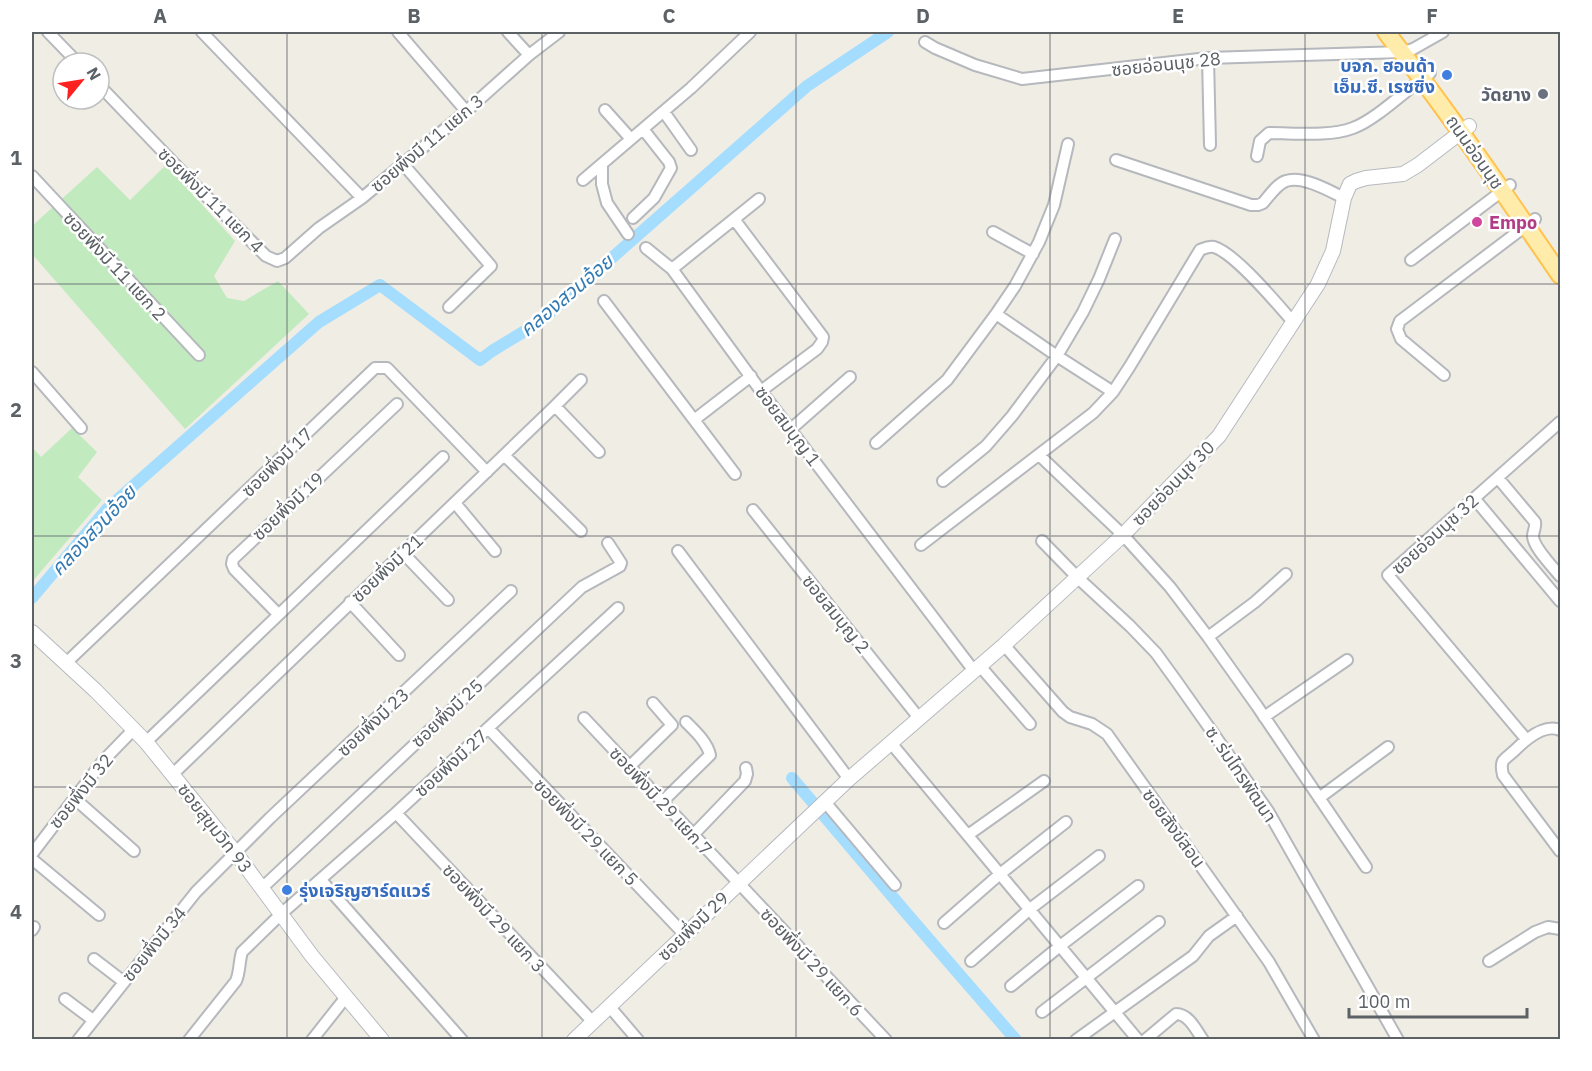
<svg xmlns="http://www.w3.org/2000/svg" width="1592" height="1071" font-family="'IBM Plex Sans','Noto Sans Thai',sans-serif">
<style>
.green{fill:#c1eabe}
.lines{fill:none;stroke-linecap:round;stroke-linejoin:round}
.canal{stroke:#a5ddff;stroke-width:12}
.street-casing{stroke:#b5b8bc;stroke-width:14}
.secondary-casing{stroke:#b5babf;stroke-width:16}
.primary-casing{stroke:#ffc24e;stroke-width:20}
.street{stroke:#fff;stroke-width:10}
.secondary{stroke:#fff;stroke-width:14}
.primary{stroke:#ffecaa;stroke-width:16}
.grid{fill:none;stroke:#5c6166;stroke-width:1.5;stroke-opacity:0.55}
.shop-dot{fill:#3f7fe0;stroke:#fff;stroke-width:2}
.worship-dot{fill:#6b7280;stroke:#fff;stroke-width:2}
.hotel-dot{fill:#d1479c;stroke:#fff;stroke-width:2}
.labels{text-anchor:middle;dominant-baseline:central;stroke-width:5;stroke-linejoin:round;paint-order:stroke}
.street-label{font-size:18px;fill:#5c6166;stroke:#fff}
.shop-label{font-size:18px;font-weight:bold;fill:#366cbe;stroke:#fff;text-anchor:end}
.worship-label{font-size:18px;font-weight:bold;fill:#5b616d;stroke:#fff;text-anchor:end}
.hotel-label{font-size:18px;font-weight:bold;fill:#b23c85;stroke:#fff;text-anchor:start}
.water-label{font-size:20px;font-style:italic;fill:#347ab2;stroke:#fff}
.neatline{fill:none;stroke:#5c6166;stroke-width:2}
.grid-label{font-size:20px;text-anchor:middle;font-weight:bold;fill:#5c6166}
</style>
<rect width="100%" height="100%" fill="#f0ede4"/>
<path class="green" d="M166,165L235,241L214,276L227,298L244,301L278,281L309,314L185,429L32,254V226L97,167L130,200Z
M72,428L97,452L78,477L102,500L32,582V447L41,457Z"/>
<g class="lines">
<path class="canal" d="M32,598L107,509L319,322L380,285L480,360L492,351L538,323L807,86L888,32
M792,778L908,915L1016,1040"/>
<g class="street-casing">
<path id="street" d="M48,32L78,63
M202,32L362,198L463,114L529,55L559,32
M398,32L466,111
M508,32L529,55
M925,42L935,48L975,65L1022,79L1208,58L1403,52L1413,49L1443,32
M1208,58L1210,145
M99,85L190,180L266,256L277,261L285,258L319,228L362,198
M605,110L631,139
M664,112L691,150
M1257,156L1260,141L1269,133C1295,133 1329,137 1353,128C1377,119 1408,88 1430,73
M1116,160L1251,205H1258L1263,203C1269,196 1277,184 1286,181C1302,175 1330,191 1344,198
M403,164L491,266L449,307
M602,164V184L607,203L628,234
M32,176L199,355
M583,180L691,88L750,32
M759,199L672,269L761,391L974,671
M633,218L654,198L671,168L669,162L643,129
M734,219L823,337L822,342L817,349L761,391
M993,232L1033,254
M646,248L672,269
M1411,260L1510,185
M604,301L735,474
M996,314L1057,356L1113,392
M32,372L81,428
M1444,375L1401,339L1397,329L1400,321L1535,219
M555,406L581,380
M694,420L751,376
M791,429L850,377
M876,443L947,380L996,314L1015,286L1039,242L1054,205L1068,144
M504,455L581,531
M1039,455L1123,535L1170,587L1208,637L1257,706L1366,867
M1498,478L1535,522C1536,528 1533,531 1533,536C1533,547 1553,567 1560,576
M943,481L986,446L1012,416L1057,356L1083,312L1099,279L1115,239
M1474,498L1560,601
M455,503L495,551
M753,510L919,718
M1042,541L1078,578L1130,626L1156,653L1177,682L1268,811L1398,1040
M921,545L1093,413L1113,392L1130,366L1200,250C1205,248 1208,246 1214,247C1235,253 1278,305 1294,323
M678,551L849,779
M403,553L448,600
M350,602L399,655
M278,614L234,569L232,564L233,559L397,404
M1208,637L1255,602L1286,574
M1004,645L1063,712L1070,717L1092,724L1107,734L1269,962L1314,1040
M66,663L375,368H387L487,472
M980,666L1030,724
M1264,717L1347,660
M584,718L886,1040
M489,729L685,935
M1560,730C1544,723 1525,740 1514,751C1511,754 1505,758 1503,761C1501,765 1502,771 1503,775L1560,851
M1526,739L1388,575L1560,422
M146,742L443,457
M891,743L1138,1040
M629,767L672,725L653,703
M173,774L555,406L599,452
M74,798L134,851
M1319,798L1388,747
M662,802L710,755C707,742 695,731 686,722
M825,802L895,885
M396,813L593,1022
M693,835L745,781L747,774L746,768
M968,835L1044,781
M32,854L103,761L134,729
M32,859L99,915
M321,880L462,1040
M262,888L582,587L620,566L621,563L608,543
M944,923L1000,874L1066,822
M32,930L34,927
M94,959L124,982
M971,961L1030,909L1099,856
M1489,961L1535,932L1548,927L1560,929
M1011,986L1060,946L1138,886
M65,999L93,1020
M609,1006L638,1040
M1042,1012L1159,922
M78,1040L196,892L270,818L511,591
M189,1040L236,981C240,972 239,961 242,952L281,914L396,813L618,608
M312,1040L346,997
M1076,1040L1193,956L1209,936L1237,916
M1145,1040L1176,1014C1189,1014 1196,1030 1203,1040"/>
</g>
<g class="secondary-casing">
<path id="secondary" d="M32,632L96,691L146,742L235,852L312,956L382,1040
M574,1040L849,779L1004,645L1123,535L1219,436L1318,284L1333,251L1344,198L1350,184L1356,181L1366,178L1403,174L1418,165L1469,126"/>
</g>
<g class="primary-casing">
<path id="primary" d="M1386,32C1447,110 1504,193 1560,275"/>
</g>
<use href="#street" class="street"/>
<use href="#secondary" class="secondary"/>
<use href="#primary" class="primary"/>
</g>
<path class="grid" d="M287,32V1040M542,32V1040M796,32V1040M1050,32V1040M1305,32V1040M32,284H1560M32,536H1560M32,787H1560"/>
<g class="shop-dot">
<circle cx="1447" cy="75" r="6"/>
<circle cx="287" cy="890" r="6"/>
</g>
<circle class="worship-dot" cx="1543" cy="94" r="6"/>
<circle class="hotel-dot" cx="1477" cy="222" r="6"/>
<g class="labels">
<g class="street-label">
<text transform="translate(1166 64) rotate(-6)">ซอยอ่อนนุช 28</text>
<text transform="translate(427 143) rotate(-40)">ซอยพึ่งมี 11 แยก 3</text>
<text transform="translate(1475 152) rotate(55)">ถนนอ่อนนุช</text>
<text transform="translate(211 200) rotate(45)">ซอยพึ่งมี 11 แยก 4</text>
<text transform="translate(115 266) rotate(47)">ซอยพึ่งมี 11 แยก 2</text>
<text transform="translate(788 426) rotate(53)">ซอยสมบุญ 1</text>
<text transform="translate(277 462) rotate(-44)">ซอยพึ่งมี 17</text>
<text transform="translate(1173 483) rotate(-46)">ซอยอ่อนนุช 30</text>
<text transform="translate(288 506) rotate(-43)">ซอยพึ่งมี 19</text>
<text transform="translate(1435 534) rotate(-42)">ซอยอ่อนนุช 32</text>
<text transform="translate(387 568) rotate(-43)">ซอยพึ่งมี 21</text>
<text transform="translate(836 614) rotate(51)">ซอยสมบุญ 2</text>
<text transform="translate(447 713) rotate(-43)">ซอยพึ่งมี 25</text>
<text transform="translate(373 722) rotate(-43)">ซอยพึ่งมี 23</text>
<text transform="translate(451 763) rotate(-42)">ซอยพึ่งมี 27</text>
<text transform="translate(1241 774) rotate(56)">ซ. ร่มไทรพัฒนา</text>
<text transform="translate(81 791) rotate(-51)">ซอยพึ่งมี 32</text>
<text transform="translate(661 801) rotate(47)">ซอยพึ่งมี 29 แยก 7</text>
<text transform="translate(215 828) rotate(52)">ซอยสุขุมวิท 93</text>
<text transform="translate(1174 828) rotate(54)">ซอยสังข์สอน</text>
<text transform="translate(586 832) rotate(46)">ซอยพึ่งมี 29 แยก 5</text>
<text transform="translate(494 918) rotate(47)">ซอยพึ่งมี 29 แยก 3</text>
<text transform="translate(693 926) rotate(-44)">ซอยพึ่งมี 29</text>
<text transform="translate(154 944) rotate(-51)">ซอยพึ่งมี 34</text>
<text transform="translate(812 962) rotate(47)">ซอยพึ่งมี 29 แยก 6</text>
</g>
<g class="shop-label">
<text x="1435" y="65">บจก. ฮอนด้า<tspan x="1435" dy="21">เอ็ม.ซี. เรซซิ่ง</tspan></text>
<text x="299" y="890" text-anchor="start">รุ่งเจริญฮาร์ดแวร์</text>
</g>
<g class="worship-label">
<text x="1531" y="94">วัดยาง</text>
</g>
<g class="hotel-label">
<text x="1489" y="222">Empo</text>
</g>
<g class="water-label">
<text transform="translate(566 295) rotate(-40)">คลองสวนอ้อย</text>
<text transform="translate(93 530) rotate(-47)">คลองสวนอ้อย</text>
</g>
</g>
<rect width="1592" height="1071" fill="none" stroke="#ffffff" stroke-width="66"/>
<g transform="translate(81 81) rotate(60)"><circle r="28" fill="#ffffff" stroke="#bec0c2" stroke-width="1.5"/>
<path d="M0-4.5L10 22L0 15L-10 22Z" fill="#fb221f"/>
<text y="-9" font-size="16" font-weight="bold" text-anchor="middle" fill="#5c6166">N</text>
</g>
<path d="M1349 1008v9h178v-9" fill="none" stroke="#5c6166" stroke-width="3"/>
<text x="1358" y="1008" font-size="18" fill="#5c6166" stroke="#ffffff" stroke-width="4.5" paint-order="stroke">100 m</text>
<rect x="33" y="33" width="1526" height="1005" class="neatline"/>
<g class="grid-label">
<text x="160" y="23">A</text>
<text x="414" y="23">B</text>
<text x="669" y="23">C</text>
<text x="923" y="23">D</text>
<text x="1178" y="23">E</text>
<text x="1432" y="23">F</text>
<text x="16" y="165">1</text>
<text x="16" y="417">2</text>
<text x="16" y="668">3</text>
<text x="16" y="919">4</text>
</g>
</svg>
